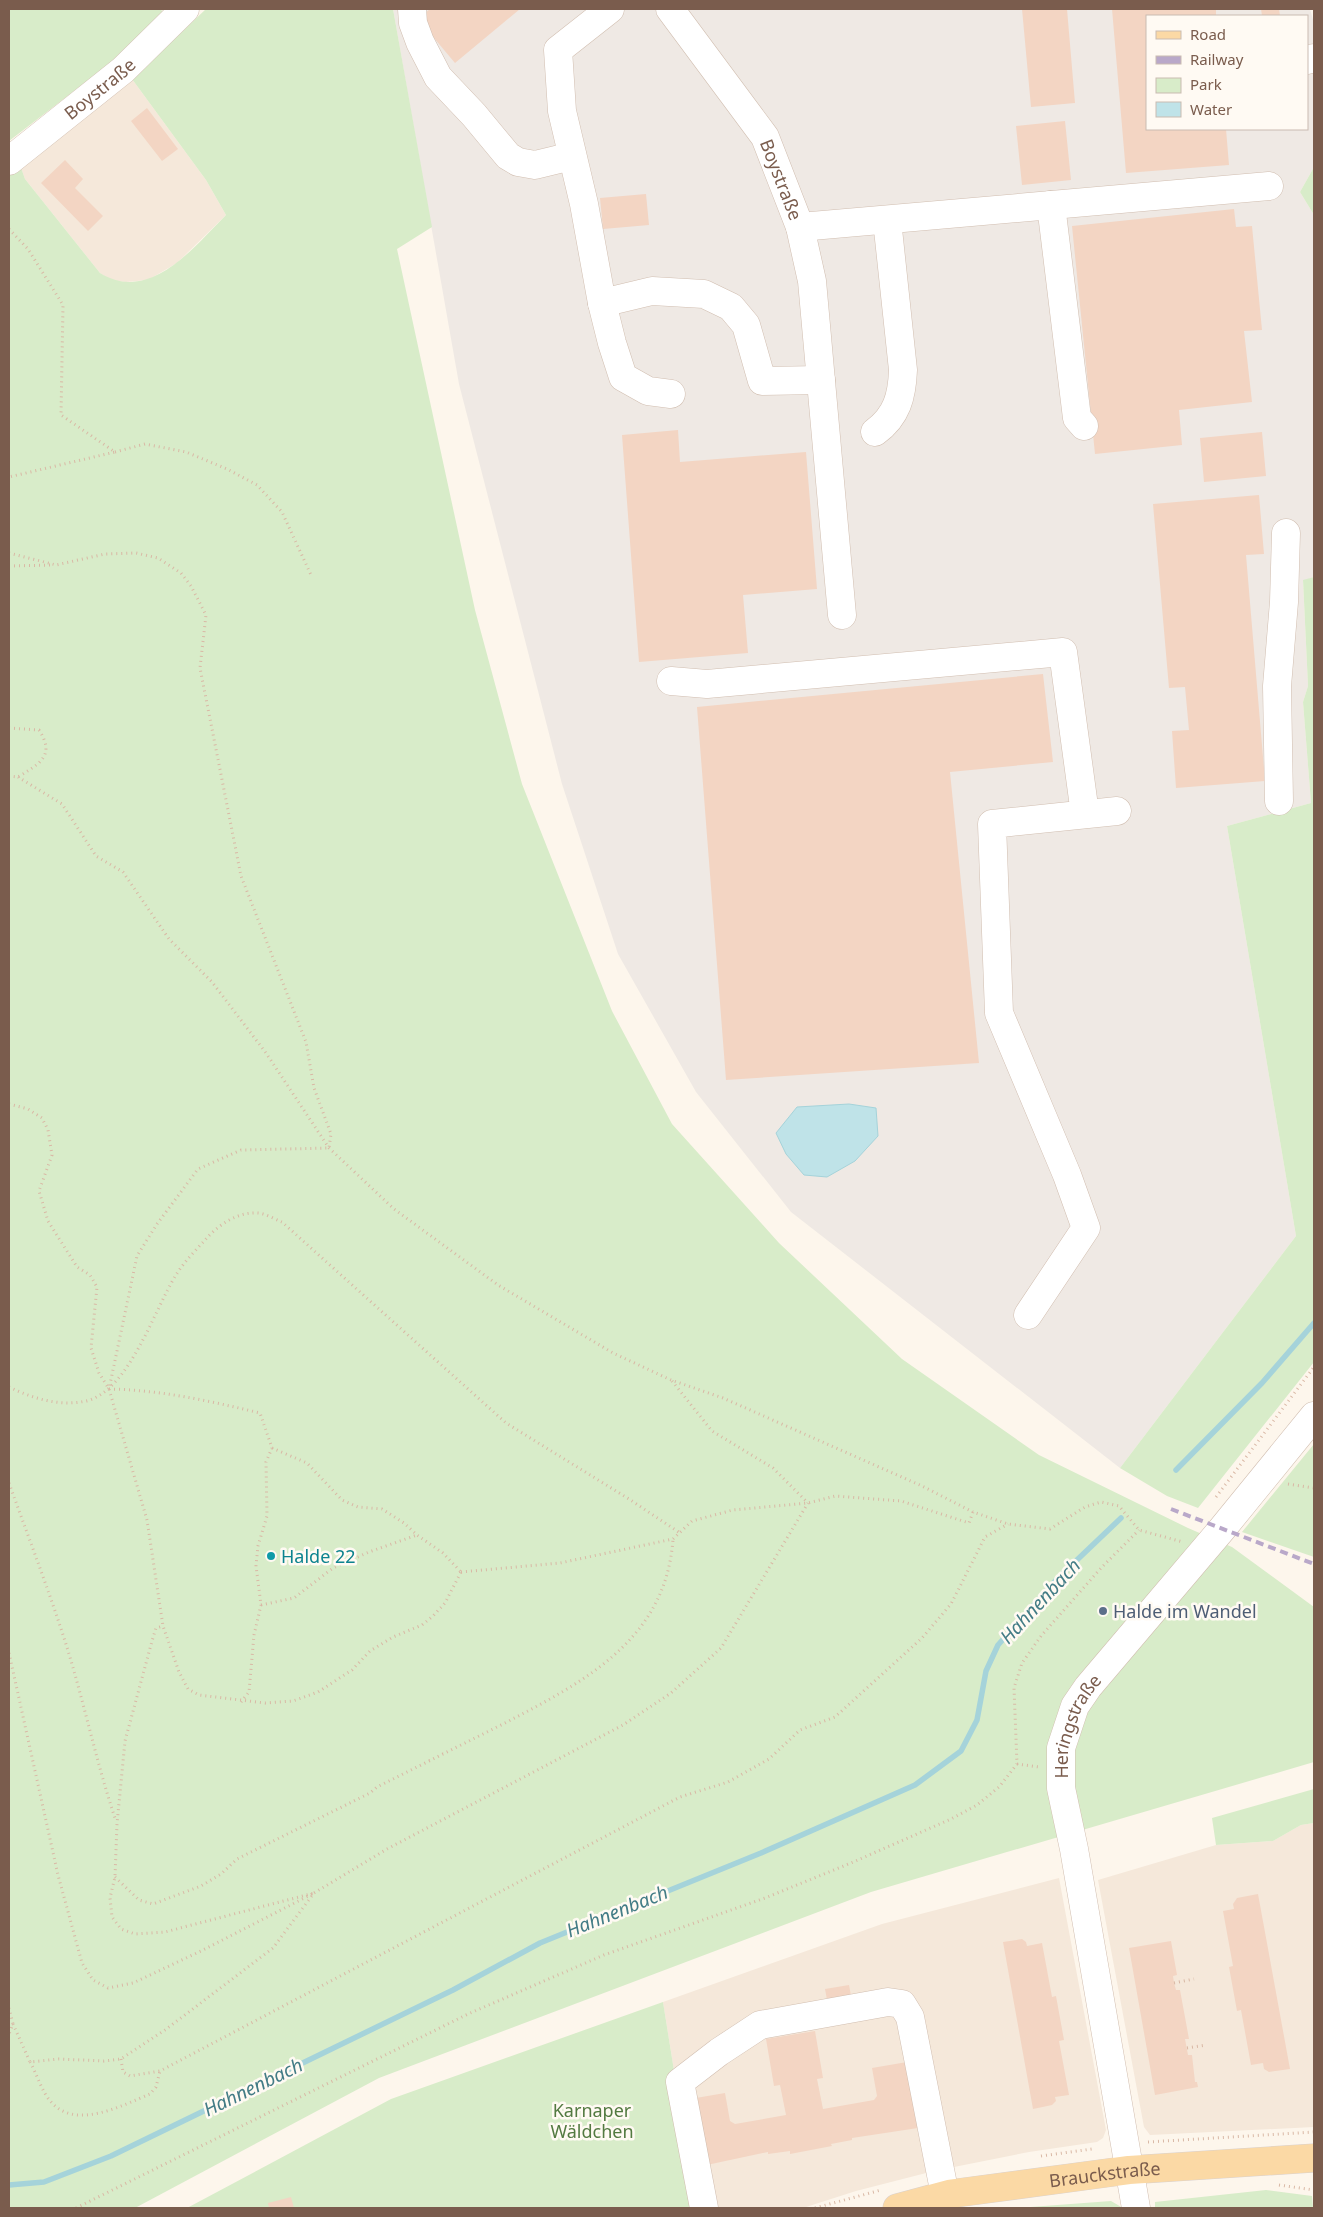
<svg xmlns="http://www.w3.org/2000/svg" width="1323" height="2217" font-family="'Noto Sans',sans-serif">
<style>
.residential{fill:#f5e8da}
.industrial{fill:#efe9e4;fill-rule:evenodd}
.green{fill:#d8ecc9}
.water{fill:#bfe3e8;stroke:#a5d3da}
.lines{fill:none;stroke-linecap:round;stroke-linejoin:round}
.stream{stroke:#a5d3da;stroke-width:5.5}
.building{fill:#f3d5c3}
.minor-casing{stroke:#d1beb0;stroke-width:29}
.major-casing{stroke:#dad1cd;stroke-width:29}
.path{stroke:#d9b8a5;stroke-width:3;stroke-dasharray:1 4;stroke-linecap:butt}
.minor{stroke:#fff;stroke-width:28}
.major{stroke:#fbd9a5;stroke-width:28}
.rail{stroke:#b9a8c9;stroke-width:4;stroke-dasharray:8 5;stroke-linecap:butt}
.culture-dot{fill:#0f9aa8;stroke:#fffaf3;stroke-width:2}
.service-dot{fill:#5c6f8a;stroke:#fffaf3;stroke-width:2}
.labels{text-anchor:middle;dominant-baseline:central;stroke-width:5;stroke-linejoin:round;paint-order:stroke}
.street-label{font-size:18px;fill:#7a5c4d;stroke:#fffaf3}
.culture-label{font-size:18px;fill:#0d838f;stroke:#fffaf3;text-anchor:start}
.service-label{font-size:18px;fill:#4e5e75;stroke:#fffaf3;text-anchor:start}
.park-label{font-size:18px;fill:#537a41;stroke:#fffaf3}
.water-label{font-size:19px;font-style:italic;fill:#437c86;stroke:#fffaf3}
</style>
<rect width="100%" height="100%" fill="#fdf6ec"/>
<path class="residential" d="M132,79L206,180L226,215L177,263L148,280L126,282L110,280L100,273L25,179L19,162Z
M1314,1823V2127L1150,2135L1144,2127L1098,1880L1216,1845L1273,1841L1301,1825Z
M1059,1878L1106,2130L1103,2138L1097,2142L1029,2152L934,2171L856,2191L803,2208H696L663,2002L882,1924Z"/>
<path class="industrial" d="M393,9H1310L1314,23V167L1300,192L1314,215V577L1303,581L1308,686L1303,702L1311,803L1227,826L1296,1236L1120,1468L791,1212L696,1092L618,954L562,784L459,384ZM1147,16H1307V129H1147Z"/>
<path class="green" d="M9,9H158L166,12L113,61L9,141Z
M206,9H393L432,227L397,249L475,610L522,784L612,1011L672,1124L779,1243L902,1359L1039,1455L1188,1528L1232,1547L1314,1607V1762L871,1892L379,2078L135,2208H9V171L19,162L25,179L100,273C150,304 194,247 226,215L206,180L132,79Z
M1314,167V215L1300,192Z
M1314,577V1362L1198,1508L1167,1496L1120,1468L1296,1236L1227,826L1311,803L1303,702L1308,686L1303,580Z
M1314,1444V1557L1242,1532Z
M1314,1789V1823L1301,1825L1273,1841L1216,1845L1212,1818Z
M663,2002L696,2208H187L391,2099Z
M1266,2190L1312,2196L1313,2208H1155V2202Z
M1111,2201L1123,2208H1017Z"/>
<path class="water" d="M849,1104L876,1108L878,1136L855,1161L827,1177L804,1175L786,1154L776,1133L797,1107Z"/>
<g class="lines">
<path class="stream" d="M1176,1470L1262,1383L1314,1323
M9,2185L44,2182L111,2156L453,1990L540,1943L761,1853L915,1785L961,1751L977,1720L986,1671L998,1645L1057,1579L1121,1518"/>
</g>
<path class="building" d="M430,9H520L455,63L418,19Z
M1022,9H1067L1075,103L1031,107Z
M1112,9H1216V16H1147V129H1226L1229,165L1126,173Z
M1261,9H1279L1280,16H1262Z
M147,108L178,149L162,161L131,121Z
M1065,121L1071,180L1022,185L1016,126Z
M65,160L83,179L75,188L103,216L88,231L41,183Z
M646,194L649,225L603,229L600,198Z
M1234,209L1236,227L1252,226L1262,330L1244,331L1252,402L1179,410L1182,445L1095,454L1072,226Z
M678,430L680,462L806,452L817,589L743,595L748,653L639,662L622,435Z
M1262,432L1266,476L1204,482L1200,438Z
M1259,495L1264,554L1246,555L1265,781L1176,788L1172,731L1189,730L1185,687L1169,688L1153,504Z
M1043,674L1053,762L950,772L979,1063L726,1080L697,707Z
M1258,1894L1290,2069L1269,2072L1264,2069L1263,2063L1251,2065L1241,2010L1237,2011L1229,1967L1233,1966L1223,1911L1234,1909L1233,1904L1237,1898Z
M1022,1939L1026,1942L1027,1946L1042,1943L1052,1997L1056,1996L1064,2040L1059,2041L1069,2095L1055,2097L1056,2101L1052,2105L1033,2109L1003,1942Z
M1171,1941L1177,1975L1173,1976L1174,1983L1176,1990H1180L1189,2039H1185L1188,2055H1192L1195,2082H1197L1198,2087L1155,2095L1129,1948Z
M849,1985L852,2001L828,2005L825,1989Z
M815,2031L823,2078L817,2079L823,2109L874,2100L877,2096L872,2068L907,2062L918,2128L852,2138V2140L831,2144L832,2146L790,2154V2151L768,2154V2152L702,2166L690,2099L725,2093L730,2121L735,2124L786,2115L780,2085L774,2086L766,2039Z
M291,2197L294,2208H269L268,2203Z"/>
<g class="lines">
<g class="minor-casing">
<g id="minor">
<path d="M412,9L413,23L420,42L438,77L474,115L508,156L518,162L535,165L572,156"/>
<path d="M610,9L558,50L562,111L584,204L602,303L652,291L704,294L731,307L746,325L762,381L821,380"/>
<path id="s1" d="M670,9L765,137L800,227L812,281L842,615"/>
<path d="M1307,60L1314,58"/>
<path id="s2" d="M9,161L123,70L185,9"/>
<path d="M1051,205L1077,418L1084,426"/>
<path d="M800,227L1269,186"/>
<path d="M602,303L612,343L623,377L648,391L671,394"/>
<path d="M875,432C897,416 902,396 903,370L887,220"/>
<path d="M671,681L707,684L1063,652L1085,814"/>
<path d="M1279,801L1277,686L1284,602L1286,533"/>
<path d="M1028,1315L1086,1228L1067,1175L999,1013L992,824L1117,811"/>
<path d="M704,2208L680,2082L719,2052L760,2025L888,2002L902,2004L910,2017L945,2195"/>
<path id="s3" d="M1136,2208L1074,1849L1061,1788V1748L1075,1706L1088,1687L1222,1529L1314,1416"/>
</g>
</g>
<g class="major-casing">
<g id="major">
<path id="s4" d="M897,2208L949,2194L1129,2170L1314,2158"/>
</g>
</g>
<path class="path" d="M9,229L28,249L63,305L61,415L115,452L9,477
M115,452L145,444L186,452L227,469L257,485L282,512L311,575
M9,553L56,565L105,554L136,553L158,558L181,573L191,586L206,615L200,668L241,876L306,1042L314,1088L331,1134L329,1148L241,1150L198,1169L157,1224L137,1256L109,1389
M9,566L51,565
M9,728L39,730C56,756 39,764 18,777L9,776
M18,777L62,804L96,856L123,872L169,939L212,982L266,1053L329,1148L394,1209L498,1285L613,1353L671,1380L723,1398L922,1486L973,1512
M9,1104L28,1109L42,1118L48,1130L52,1155L39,1191L48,1221L77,1267L90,1275L97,1287L91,1348L99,1373L109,1389L147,1520L163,1626L179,1672L188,1689L199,1695L265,1703L293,1701L318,1692L352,1670L370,1651L393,1637L422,1625L433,1616L445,1603L461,1572
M672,1381L712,1431L773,1468L807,1502
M9,1387C32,1398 59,1407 86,1401C129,1391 154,1310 176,1275C184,1262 195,1251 205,1240C218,1225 237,1212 257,1213C265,1213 274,1219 282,1222L506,1423L629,1499L680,1533
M109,1389C161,1390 210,1401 260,1413L272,1448L266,1462L267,1516L258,1546L256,1566L261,1605L254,1635L249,1692L241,1702
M272,1448L307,1463L342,1500L358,1507L382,1509L404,1523L417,1535L443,1553L461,1572
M9,1483C28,1536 48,1588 65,1641C84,1701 96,1762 116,1821
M1288,1484L1314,1488
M1216,1497L1314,1367
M461,1572L560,1563L673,1539L692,1521L733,1510L808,1503L835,1496L901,1501L969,1523L973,1512L1008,1524L1050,1529L1085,1507L1101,1502L1119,1506L1139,1530L1183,1542
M261,1605L294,1598L333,1568L369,1552L417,1535
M9,1653L58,1875L82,1963L93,1980L108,1988L133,1983L201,1951L314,1893L165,1932L135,1934L121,1929L112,1917L110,1898L115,1877L117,1824L125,1741L152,1641L156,1628L163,1626
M1017,1764L1039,1767
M115,1877L139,1900L153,1904L201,1886L221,1874L237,1859L370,1793L377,1787C419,1766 461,1745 503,1724C584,1682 666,1640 673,1539
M1174,1983L1194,1979
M9,2008L13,2024L9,2034
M13,2024L30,2062L59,2059L104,2061L121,2059L165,2030L273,1948L314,1893L387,1849L623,1725L671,1693L721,1648L808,1503
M1187,2048L1206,2045
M121,2059L123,2072L130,2076L160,2071L680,1797L728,1782L769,1759L800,1730L835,1717L922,1638L951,1604L985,1537L1008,1524
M30,2062C37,2074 42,2093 52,2103C77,2130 123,2105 150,2094L156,2087L160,2071
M1148,2142L1314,2132
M1041,2156L1092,2149
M1279,2185L1314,2190
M76,2208L468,2014L604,1955L765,1898L851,1863L951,1819L977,1805L999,1787L1017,1764L1014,1688L1022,1663L1041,1636L1102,1567L1139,1530
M815,2208L881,2190"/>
<use href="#minor" class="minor"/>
<use href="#major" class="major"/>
<path class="rail" d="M1171,1509L1314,1564"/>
</g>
<circle class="culture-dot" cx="271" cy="1556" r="5"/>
<circle class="service-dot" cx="1103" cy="1611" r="5"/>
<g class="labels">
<g class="street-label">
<text stroke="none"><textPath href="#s2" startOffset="116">Boystraße</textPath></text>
<text stroke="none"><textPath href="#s1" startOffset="205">Boystraße</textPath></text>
<text stroke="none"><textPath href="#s3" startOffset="492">Heringstraße</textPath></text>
<text stroke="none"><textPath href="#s4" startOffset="211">Brauckstraße</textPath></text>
</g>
<g class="culture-label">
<text x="281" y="1556">Halde 22</text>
</g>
<g class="service-label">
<text x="1113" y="1611">Halde im Wandel</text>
</g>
<g class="park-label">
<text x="592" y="2110">Karnaper<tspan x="592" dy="21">Wäldchen</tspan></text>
</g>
<g class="water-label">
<text transform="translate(1040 1601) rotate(-47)">Hahnenbach</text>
<text transform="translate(617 1911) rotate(-22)">Hahnenbach</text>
<text transform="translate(253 2087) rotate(-26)">Hahnenbach</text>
</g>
</g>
<rect width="1323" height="2217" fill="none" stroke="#7a5c4d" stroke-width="20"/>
<rect x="1146" y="15" width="162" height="115" fill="#fffaf3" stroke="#cabbb1"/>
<rect x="1156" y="31" width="25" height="8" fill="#fbd9a5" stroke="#cabbb1"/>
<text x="1190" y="40" font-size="15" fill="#7a5c4d">Road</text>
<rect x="1156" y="56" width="25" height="8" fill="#b9a8c9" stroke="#cabbb1"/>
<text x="1190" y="65" font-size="15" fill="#7a5c4d">Railway</text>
<rect x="1156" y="78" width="25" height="15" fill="#d8ecc9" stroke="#cabbb1"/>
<text x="1190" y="90" font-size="15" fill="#7a5c4d">Park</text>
<rect x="1156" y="102" width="25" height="15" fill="#bfe3e8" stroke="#cabbb1"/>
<text x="1190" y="115" font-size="15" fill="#7a5c4d">Water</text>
</svg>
